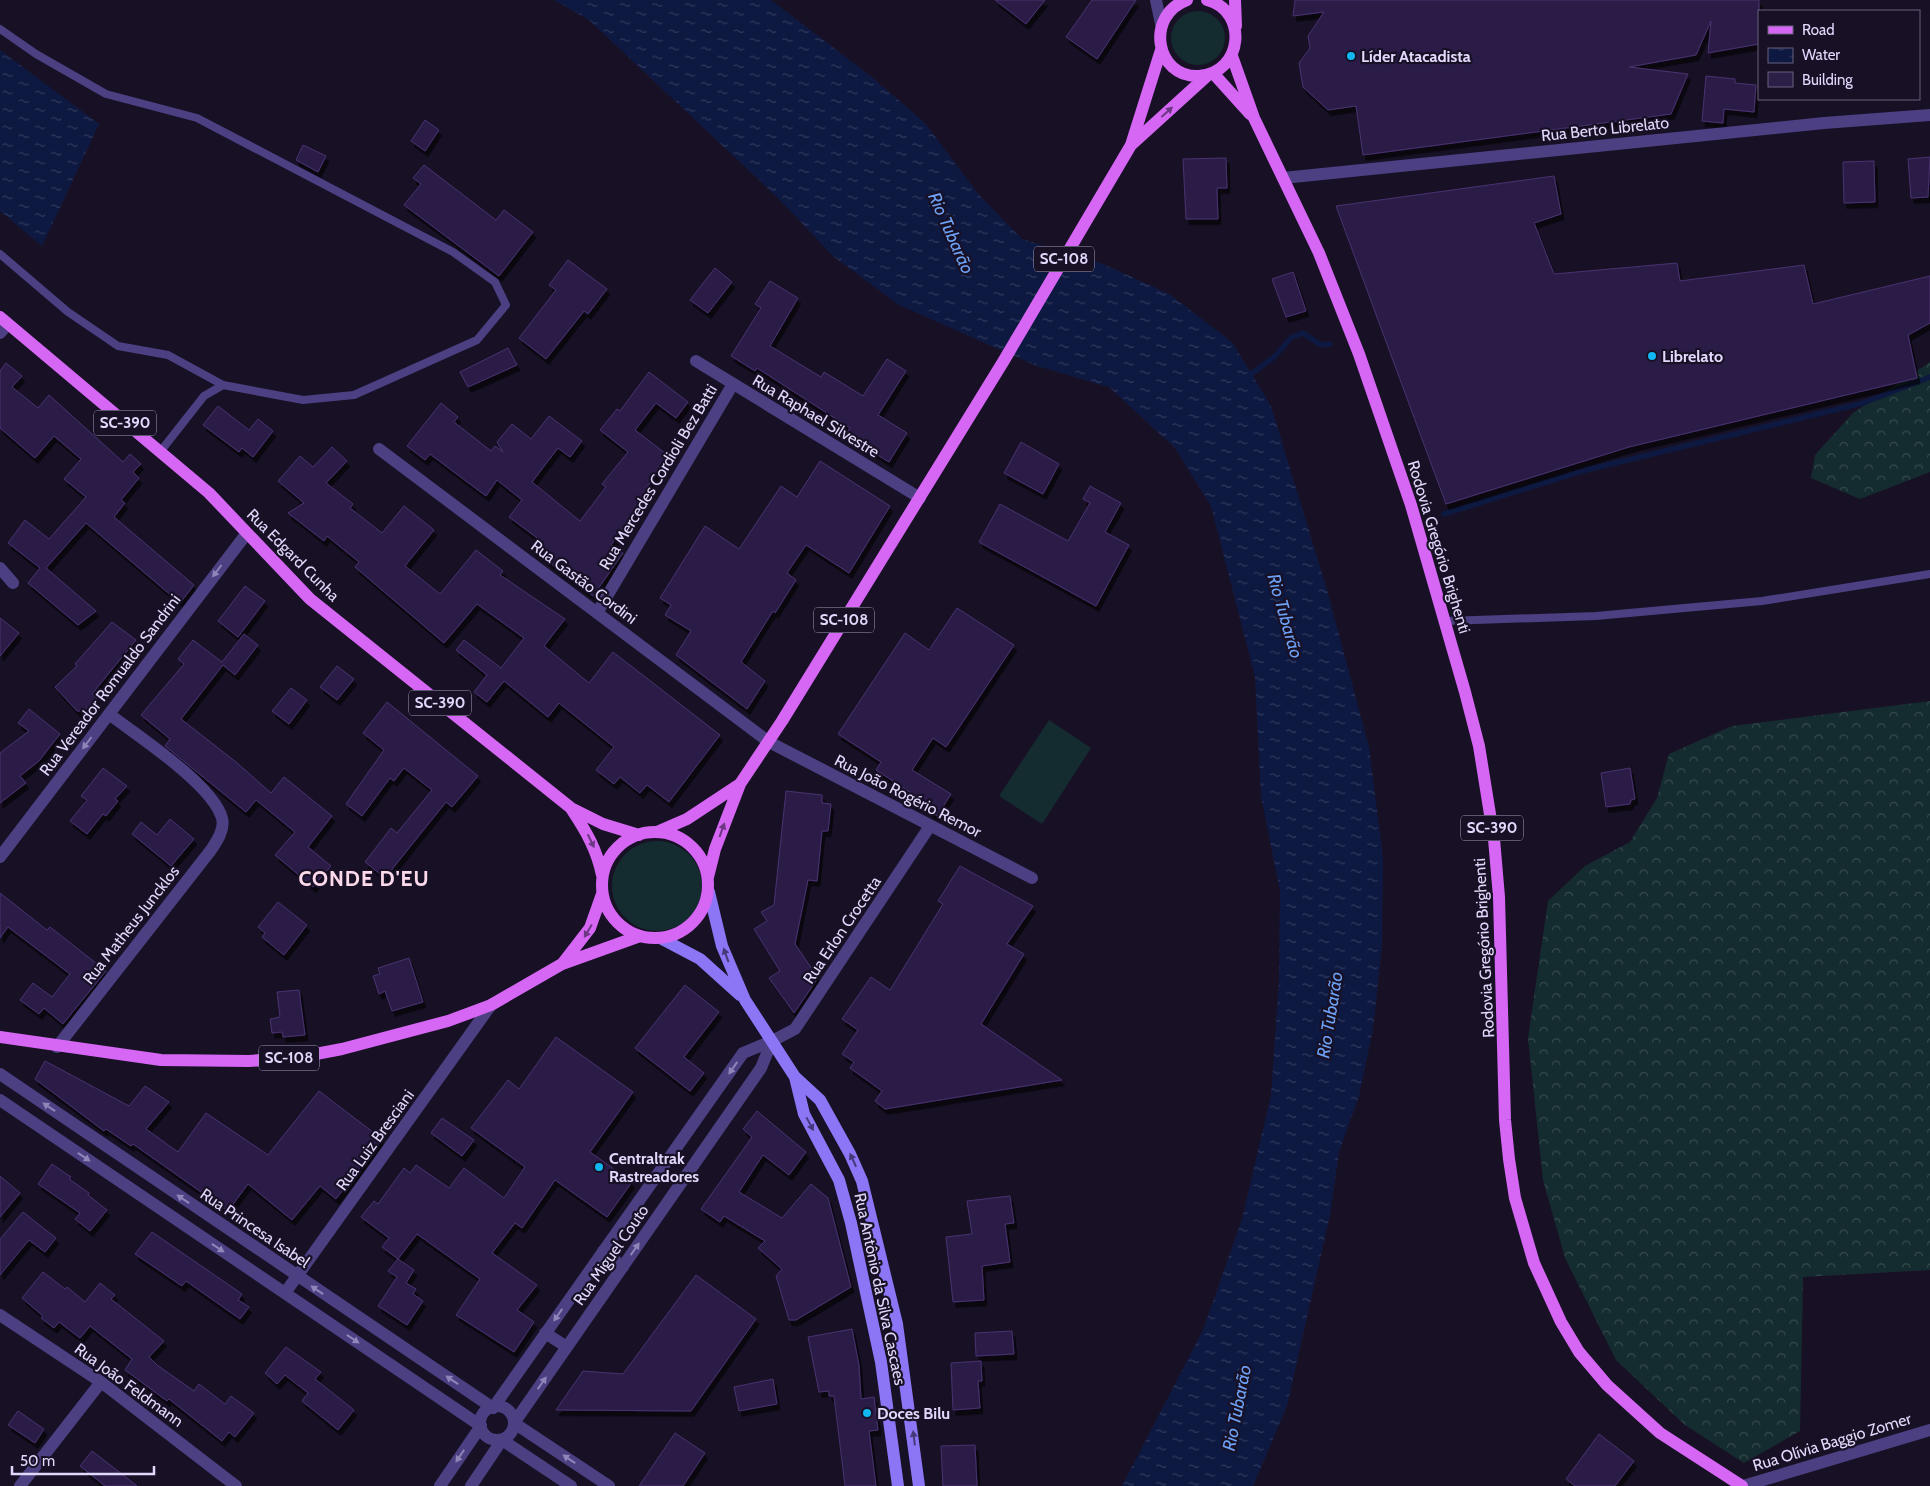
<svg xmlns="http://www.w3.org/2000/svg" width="1930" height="1486" font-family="Cabin,sans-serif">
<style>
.grass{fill:#142c2f}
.forest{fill:url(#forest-crowns)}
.water{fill:url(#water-ripples)}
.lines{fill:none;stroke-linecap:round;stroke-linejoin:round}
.stream{stroke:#0e1942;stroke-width:5.5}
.building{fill:#2c1e46;stroke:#483270;filter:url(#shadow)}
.service{stroke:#4c3f82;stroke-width:8}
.minor{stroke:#4c3f82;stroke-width:12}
.tertiary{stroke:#4c3f82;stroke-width:12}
.secondary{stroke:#8d76f6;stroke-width:12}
.primary{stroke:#d667f5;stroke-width:12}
.oneway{fill:#6d3883}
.oneway2{fill:#9084b9}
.oneway3{fill:#473979}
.poi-dot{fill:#11b7f0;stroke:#181126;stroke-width:2}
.labels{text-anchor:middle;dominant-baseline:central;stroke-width:4.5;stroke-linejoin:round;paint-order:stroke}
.shield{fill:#181126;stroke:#a59cbc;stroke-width:1}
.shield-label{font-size:15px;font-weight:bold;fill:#e2d8fc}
.poi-label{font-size:16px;font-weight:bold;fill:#e2d8fc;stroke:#181126;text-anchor:start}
.street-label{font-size:16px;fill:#e2d8fc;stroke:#181126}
.water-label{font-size:18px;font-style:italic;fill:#6da1f6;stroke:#181126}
.district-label{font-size:21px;font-weight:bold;letter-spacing:1px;fill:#fddaeb;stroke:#181126}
</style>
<defs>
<pattern id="forest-crowns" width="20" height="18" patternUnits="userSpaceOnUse" patternTransform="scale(1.25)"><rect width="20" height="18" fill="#142c2f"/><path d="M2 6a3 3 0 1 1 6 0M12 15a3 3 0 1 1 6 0" fill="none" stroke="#364a4e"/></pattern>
<pattern id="water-ripples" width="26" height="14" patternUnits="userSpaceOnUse" patternTransform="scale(1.25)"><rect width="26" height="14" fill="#0e1942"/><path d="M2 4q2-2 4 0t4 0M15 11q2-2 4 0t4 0" fill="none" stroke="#313a5e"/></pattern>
<filter id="shadow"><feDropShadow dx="3" dy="5.5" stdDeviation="0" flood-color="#0009"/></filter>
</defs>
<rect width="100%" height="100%" fill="#181126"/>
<path class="grass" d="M1171 38a27 27 0 1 1 54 0a27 27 0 1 1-54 0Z
M1049,720L1091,748L1042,824L999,796Z
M612 886a45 45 0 1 1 90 0a45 45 0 1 1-90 0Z"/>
<path class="forest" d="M1930,362V472L1860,499L1811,478L1815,455L1853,413Z
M1930,701V1270L1803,1277L1800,1431L1744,1463L1685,1425L1616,1360L1565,1258L1543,1180L1528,1038L1548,901L1585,866L1630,842L1657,798L1669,754L1732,726Z"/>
<path class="water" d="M554,0H771L868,74L924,122L979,195L1022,239L1103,264L1169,294L1232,342L1271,406L1327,590L1369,747L1383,857L1382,947L1373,1029L1359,1096L1339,1152L1330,1215L1287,1406L1253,1486H1122L1203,1330L1242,1219L1271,1095L1279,982L1280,891L1261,796L1255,677L1211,506L1175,448L1109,387L1037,366L899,305L834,257L777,197L589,20Z
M0,50L99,124L42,246L0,211Z"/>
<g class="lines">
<path class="stream" d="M1247,377L1274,357L1292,337L1303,333L1321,345L1330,344
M1444,514L1582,471L1863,403L1930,377"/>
</g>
<path class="building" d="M995,0H1045L1026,24Z
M1092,0H1136L1097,59L1066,37Z
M1295,0H1759V44L1708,53L1711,21L1696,55L1629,67L1688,74L1671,114L1363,155L1356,106L1328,110L1303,87L1299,63L1310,48L1308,36L1324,12L1293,16Z
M1706,76L1735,79V83L1756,85L1754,112L1724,109L1723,123L1702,121Z
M425,120L439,130L425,151L411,141Z
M303,145L326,156L318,172L296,160Z
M1930,157L1928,197L1911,198L1908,159Z
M1226,158L1227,188H1217L1218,219H1186L1183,159Z
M1874,161L1875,202L1844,203L1843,162Z
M424,165L496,220L504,210L533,232L499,276L404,205L421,184L413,178Z
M1554,176L1561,214L1534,223L1554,274L1677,263L1680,281L1804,265L1813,304L1930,276V323L1908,335L1917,378L1629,447L1446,504L1336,206Z
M568,260L607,289L588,314L584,311L546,359L519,338L556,290L549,285Z
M715,268L732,282L708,313L690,300Z
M1293,272L1306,311L1286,317L1272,279Z
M770,281L798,298L770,346L821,377L824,372L863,396L887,359L906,371L878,415L907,433L889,462L845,435L850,428L757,368L755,371L731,356L761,308L755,304Z
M508,348L517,365L468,387L460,372Z
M6,363L22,376L12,387L38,408L49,395L123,462L130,454L141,464L133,472L139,478L121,500L125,503L114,517L194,585L180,603L86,523L46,568L96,611L78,625L28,583L40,568L8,543L25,520L49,539L86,497L64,479L81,459L54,436L35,458L0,428V371Z
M649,372L688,402L676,418L656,403L635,430L670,457L646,488L650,492L611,545L623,553L593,596L533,550L540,540L509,517L522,500L497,480L486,496L430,454L425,460L407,446L441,403L458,417L454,422L491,451L495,446L503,452L497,442L512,424L531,439L549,416L582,441L570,457L558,448L532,482L580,521L606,487L602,484L628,452L600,430L617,409L620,411Z
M218,406L249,430L258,419L273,431L253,457L242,448L239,452L203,425Z
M1021,442L1059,464L1043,494L1004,473Z
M332,447L347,461L326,483L353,504L350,508L382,533L404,506L434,530L405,566L440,594L476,550L503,571L500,575L565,619L544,646L589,683L613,652L720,735L669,802L647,785L640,793L620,777L614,784L596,770L614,747L559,703L548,717L504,681L487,702L474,692L487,675L456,650L464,640L501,668L524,638L477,604L444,643L355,567L359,562L327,536L324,541L288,513L304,503L278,481L300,456L313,467Z
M820,461L890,506L849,573L806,545L787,573L796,580L775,613L773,611L741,662L765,681L747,709L676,655L691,631L665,615L671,605L660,598L705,526L739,549L781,486L797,497Z
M1090,486L1121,503L1105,532L1129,545L1096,606L979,542L1000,504L1068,541L1090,503L1083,499Z
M245,586L265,601L238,637L218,621Z
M957,608L1014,645L946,747L933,738L912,770L951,794L937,816L908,797L911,793L876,770L881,762L838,734L905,633L929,650Z
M0,618L19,633L0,656Z
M112,622L136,640L92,694L97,699L83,711H77L55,687L77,666L75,664Z
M244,634L258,645L235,675L223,665L181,719L236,762L271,793L284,777L332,816L308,847L331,866L313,887L275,855L295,832L256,800L246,812L165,746L170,739L141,715L184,664L178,659L193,640L222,662Z
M337,666L354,679L337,700L320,687Z
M291,688L307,700L289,724L272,711Z
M387,702L478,776L452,807L446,802L385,878L365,862L391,828L397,833L432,790L404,768L394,781L390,778L362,816L346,804L384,750L363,733Z
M29,709L60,734L39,761L20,776L26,783L0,803V753L29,731L18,723Z
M103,768L127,786L115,799L118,801L106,816L103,814L87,834L70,821L87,800L81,796Z
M1630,768L1635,799L1631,800L1630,804L1606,807L1601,773Z
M786,791L822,795V803L831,804L828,831H822L817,881L808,880L795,944L818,978L794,1013L769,978L780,971L754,929L767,921L761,912L774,905Z
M170,819L194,839L171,866L132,834L141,822L157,835Z
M960,866L1033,906L1007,944L1024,954L981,1024L1062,1080L885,1109L875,1101L882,1091L850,1068L854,1062L842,1054L858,1030L842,1019L871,977L890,990L943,904L938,901Z
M0,893L47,930L50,927L106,971L63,1024L44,1008L39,1014L20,1000L33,983L52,997L70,974L8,927L0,938Z
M278,902L307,925L284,955L262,937L265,933L258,927Z
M409,958L423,1002L392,1011L385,991L379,994L373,976L380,974L378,968Z
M685,985L719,1012L684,1057L704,1073L690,1091L635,1048Z
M299,990L305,1035L283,1037L282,1032L272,1033L270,1019L280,1017L277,992Z
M556,1037L633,1092L590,1152L632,1182L607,1217L555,1180L522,1228L515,1223L492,1253L537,1285L517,1310L534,1322L514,1352L456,1315L480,1279L417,1234L398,1259L382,1247L389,1238L361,1217L374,1201L378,1204L404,1168L410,1173L416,1165L449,1188L464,1168L504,1198L525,1167L471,1128L508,1080L519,1089Z
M45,1061L129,1106L145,1086L169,1102L146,1129L178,1152L206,1113L268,1155L319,1091L382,1139L336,1199L320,1186L292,1220L248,1184L228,1211L133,1144L131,1146L106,1129L104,1131L35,1079Z
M757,1111L806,1152L789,1175L763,1155L739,1192L782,1218L811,1184L828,1198L851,1287L796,1320H789L776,1276L782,1269L758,1248L765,1241L724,1216L720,1222L701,1209L752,1137L743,1129Z
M442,1118L474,1140L462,1156L431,1133Z
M52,1164L71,1177L69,1179L89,1193L88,1195L107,1210L90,1231L75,1219L80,1213L38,1184Z
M0,1176L20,1193L0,1217Z
M1010,1196L1014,1223L1005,1224L1010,1262L982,1266L984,1300L953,1302L946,1237L972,1234L967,1201Z
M23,1212L56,1238L45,1252L29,1240L0,1275V1239Z
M152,1232L242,1294L238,1300L249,1307L240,1319L186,1281L182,1286L135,1254Z
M398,1259L414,1270L406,1283L416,1289L413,1294L423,1301L407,1325L378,1306L397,1277L388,1271Z
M43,1272L65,1289L67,1287L85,1302L100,1283L115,1295L111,1299L164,1341L149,1357L157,1365L194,1391L199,1384L225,1404L231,1396L254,1413L235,1437L229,1432L222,1441L169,1399L167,1401L125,1370L132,1359L90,1326L80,1338L59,1322L54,1328L41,1318L43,1316L22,1298Z
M696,1275L756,1319L691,1411L556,1410L583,1371L623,1374Z
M852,1329L859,1365L861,1399L874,1397L878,1430L869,1431L876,1486H845L834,1396H829V1391L819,1392L808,1337Z
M1012,1331L1014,1354L976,1356L975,1333Z
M286,1347L321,1372L315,1379L354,1410L338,1430L302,1401L308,1393L285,1375L277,1384L265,1373Z
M981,1361L982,1381H978L980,1408L953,1410L951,1363Z
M773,1379L777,1404L739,1411L734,1387Z
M18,1411L44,1429L35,1443L8,1425Z
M675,1433L705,1453L683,1486H639Z
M1599,1434L1634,1461L1615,1486H1575L1566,1479Z
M975,1445L977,1486H943L941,1446Z
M92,1451L118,1471L137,1486H105L80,1466Z"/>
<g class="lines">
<path class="service" d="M0,29L36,54L106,94L197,118L453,252L495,282L506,305L477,340L354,395L303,400L223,385L168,355L118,346L68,312L0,254
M160,452L204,396L223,385
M1446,621L1596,616L1762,601L1930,574"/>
<path class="minor" d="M1283,178L1824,123L1930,115
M0,333L8,324
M696,361L920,498
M379,449L769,742L1032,878
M0,568L13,583
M597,613L733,384
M0,857L247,533
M772,1041L795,1029L930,826
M57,1047L211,850C217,841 225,829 222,818C212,784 138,736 109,714
M0,1074L493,1408
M0,1100L481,1426
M285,1293L491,1005
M0,1315L101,1382L236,1486
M514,1423L609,1486
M502,1440L571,1486
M20,1486L101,1382
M1743,1486L1930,1430"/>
<path class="tertiary" d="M1156,0L1161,24
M603,1251L623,1267
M545,1333L567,1347
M480 1423a17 17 0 1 1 34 0a17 17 0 1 1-34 0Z
M493,1408L743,1053L772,1041
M514,1423L761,1068L772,1041
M440,1486L481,1426
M471,1486L502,1440"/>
<path class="secondary" d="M709,892L722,946L745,1000L795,1077L820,1100L850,1154L862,1181L897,1324L919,1486
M662,939L700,959L740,995
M795,1077L804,1114L839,1180L851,1223L881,1362L898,1486"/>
<path class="primary" d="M1187,0C1145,15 1155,78 1199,76C1243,73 1249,11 1207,0
M1235,0L1236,26
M1232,56L1254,118L1319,253L1359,354L1411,505L1465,692L1479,746L1494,839L1499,897L1505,1120L1509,1159L1515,1198L1534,1263L1561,1322L1579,1352L1607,1385L1660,1433L1742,1486
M1213,73L1250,114
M1131,145L1208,75
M0,317L209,493L310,599L571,808L603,824L639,835
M572,810C586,831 597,850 602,875
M602 885a53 53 0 1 1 106 0a53 53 0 1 1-106 0Z
M657,832L687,819L740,784
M708,877L715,849L740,784L782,721L1003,362L1131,145L1161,50
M563,963L590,928L602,894
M0,1037L161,1060L249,1061L300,1057L342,1049L448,1021L491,1005L562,964L640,936"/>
</g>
<defs><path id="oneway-solid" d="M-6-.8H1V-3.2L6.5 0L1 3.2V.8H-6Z" transform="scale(1.25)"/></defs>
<g class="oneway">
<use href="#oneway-solid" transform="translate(1167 112) rotate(-42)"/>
<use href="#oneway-solid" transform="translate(722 830) rotate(-70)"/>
<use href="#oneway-solid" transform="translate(591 841) rotate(64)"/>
<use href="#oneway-solid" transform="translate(588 931) rotate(121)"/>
</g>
<g class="oneway2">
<use href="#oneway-solid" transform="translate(217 571) rotate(127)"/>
<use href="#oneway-solid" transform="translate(87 743) rotate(127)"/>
<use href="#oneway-solid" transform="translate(733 1068) rotate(125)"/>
<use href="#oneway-solid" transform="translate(49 1107) rotate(-146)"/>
<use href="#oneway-solid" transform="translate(84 1157) rotate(34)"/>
<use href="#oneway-solid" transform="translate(183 1199) rotate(-146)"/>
<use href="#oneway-solid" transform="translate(218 1248) rotate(34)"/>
<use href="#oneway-solid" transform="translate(635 1249) rotate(-55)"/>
<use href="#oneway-solid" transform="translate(317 1290) rotate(-146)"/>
<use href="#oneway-solid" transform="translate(558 1315) rotate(125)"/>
<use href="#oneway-solid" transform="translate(353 1339) rotate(34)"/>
<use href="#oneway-solid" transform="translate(452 1380) rotate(-146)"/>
<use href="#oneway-solid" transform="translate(542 1383) rotate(-55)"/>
<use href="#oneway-solid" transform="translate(460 1456) rotate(124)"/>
<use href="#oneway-solid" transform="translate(569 1459) rotate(-146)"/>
</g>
<g class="oneway3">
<use href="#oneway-solid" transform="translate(726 955) rotate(-110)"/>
<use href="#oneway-solid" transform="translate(810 1124) rotate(62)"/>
<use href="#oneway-solid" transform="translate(853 1160) rotate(-115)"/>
<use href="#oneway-solid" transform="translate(914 1438) rotate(-97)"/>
</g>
<g class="poi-dot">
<circle cx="1351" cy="56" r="5"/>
<circle cx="1652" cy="356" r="5"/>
<circle cx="599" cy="1167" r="5"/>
<circle cx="867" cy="1413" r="5"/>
</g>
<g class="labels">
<g class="shield">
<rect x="1034" y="246.5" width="60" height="25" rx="4"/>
<rect x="94" y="410.5" width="62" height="25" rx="4"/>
<rect x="814" y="607.5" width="60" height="25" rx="4"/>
<rect x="409" y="690.5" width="62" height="25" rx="4"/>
<rect x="1461" y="815.5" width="62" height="25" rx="4"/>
<rect x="259" y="1045.5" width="60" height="25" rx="4"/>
</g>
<g class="shield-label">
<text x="1064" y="259">SC-108</text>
<text x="125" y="423">SC-390</text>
<text x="844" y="620">SC-108</text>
<text x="440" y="703">SC-390</text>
<text x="1492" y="828">SC-390</text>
<text x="289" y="1058">SC-108</text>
</g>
<g class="poi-label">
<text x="1361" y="56">Líder Atacadista</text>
<text x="1662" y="356">Librelato</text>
<text x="609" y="1158">Centraltrak<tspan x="609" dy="18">Rastreadores</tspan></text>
<text x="877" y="1413">Doces Bilu</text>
</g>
<g class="street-label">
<text transform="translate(1605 129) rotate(-6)">Rua Berto Librelato</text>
<text transform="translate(816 416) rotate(31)">Rua Raphael Silvestre</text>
<text transform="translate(658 477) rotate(-59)">Rua Mercedes Cordioli Bez Batti</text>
<text transform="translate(1439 547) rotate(73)">Rodovia Gregório Brighenti</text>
<text transform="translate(293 555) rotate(45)">Rua Edgard Cunha</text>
<text transform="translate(584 582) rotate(37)">Rua Gastão Cordini</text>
<text transform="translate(110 685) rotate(-53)">Rua Vereador Romualdo Sandrini</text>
<text transform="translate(908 796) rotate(27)">Rua João Rogério Remor</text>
<text transform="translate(131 925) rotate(-52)">Rua Matheus Juncklos</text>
<text transform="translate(842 930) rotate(-56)">Rua Erlon Crocetta</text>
<text transform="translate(1484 948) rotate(-93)">Rodovia Gregório Brighenti</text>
<text transform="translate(375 1140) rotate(-54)">Rua Luiz Bresciani</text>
<text transform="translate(255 1228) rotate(34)">Rua Princesa Isabel</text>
<text transform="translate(611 1255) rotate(-55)">Rua Miguel Couto</text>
<text transform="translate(880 1289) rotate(78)">Rua Antônio da Silva Cascaes</text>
<text transform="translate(129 1385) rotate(36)">Rua João Feldmann</text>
<text transform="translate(1832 1442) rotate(-17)">Rua Olívia Baggio Zomer</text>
</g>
<g class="water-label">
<text transform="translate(951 233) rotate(66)">Rio Tubarão</text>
<text transform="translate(1285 616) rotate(74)">Rio Tubarão</text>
<text transform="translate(1330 1015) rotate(-81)">Rio Tubarão</text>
<text transform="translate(1237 1408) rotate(-79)">Rio Tubarão</text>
</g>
<g class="district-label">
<text x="364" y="878">CONDE D'EU</text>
</g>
</g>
<rect x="1758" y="10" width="162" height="90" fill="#181126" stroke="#69617c"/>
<rect x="1768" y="26" width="25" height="8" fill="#d667f5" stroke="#69617c"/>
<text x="1802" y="35" font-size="15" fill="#e2d8fc">Road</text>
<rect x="1768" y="48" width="25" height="15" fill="url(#water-ripples)" stroke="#69617c"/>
<text x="1802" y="60" font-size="15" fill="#e2d8fc">Water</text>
<rect x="1768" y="72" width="25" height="15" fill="#2c1e46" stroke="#69617c"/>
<text x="1802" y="85" font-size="15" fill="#e2d8fc">Building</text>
<path d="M12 1466v8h142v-8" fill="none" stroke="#e2d8fc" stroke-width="2.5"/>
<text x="20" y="1466" font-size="15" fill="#e2d8fc" stroke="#181126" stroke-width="4" paint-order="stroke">50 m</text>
</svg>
